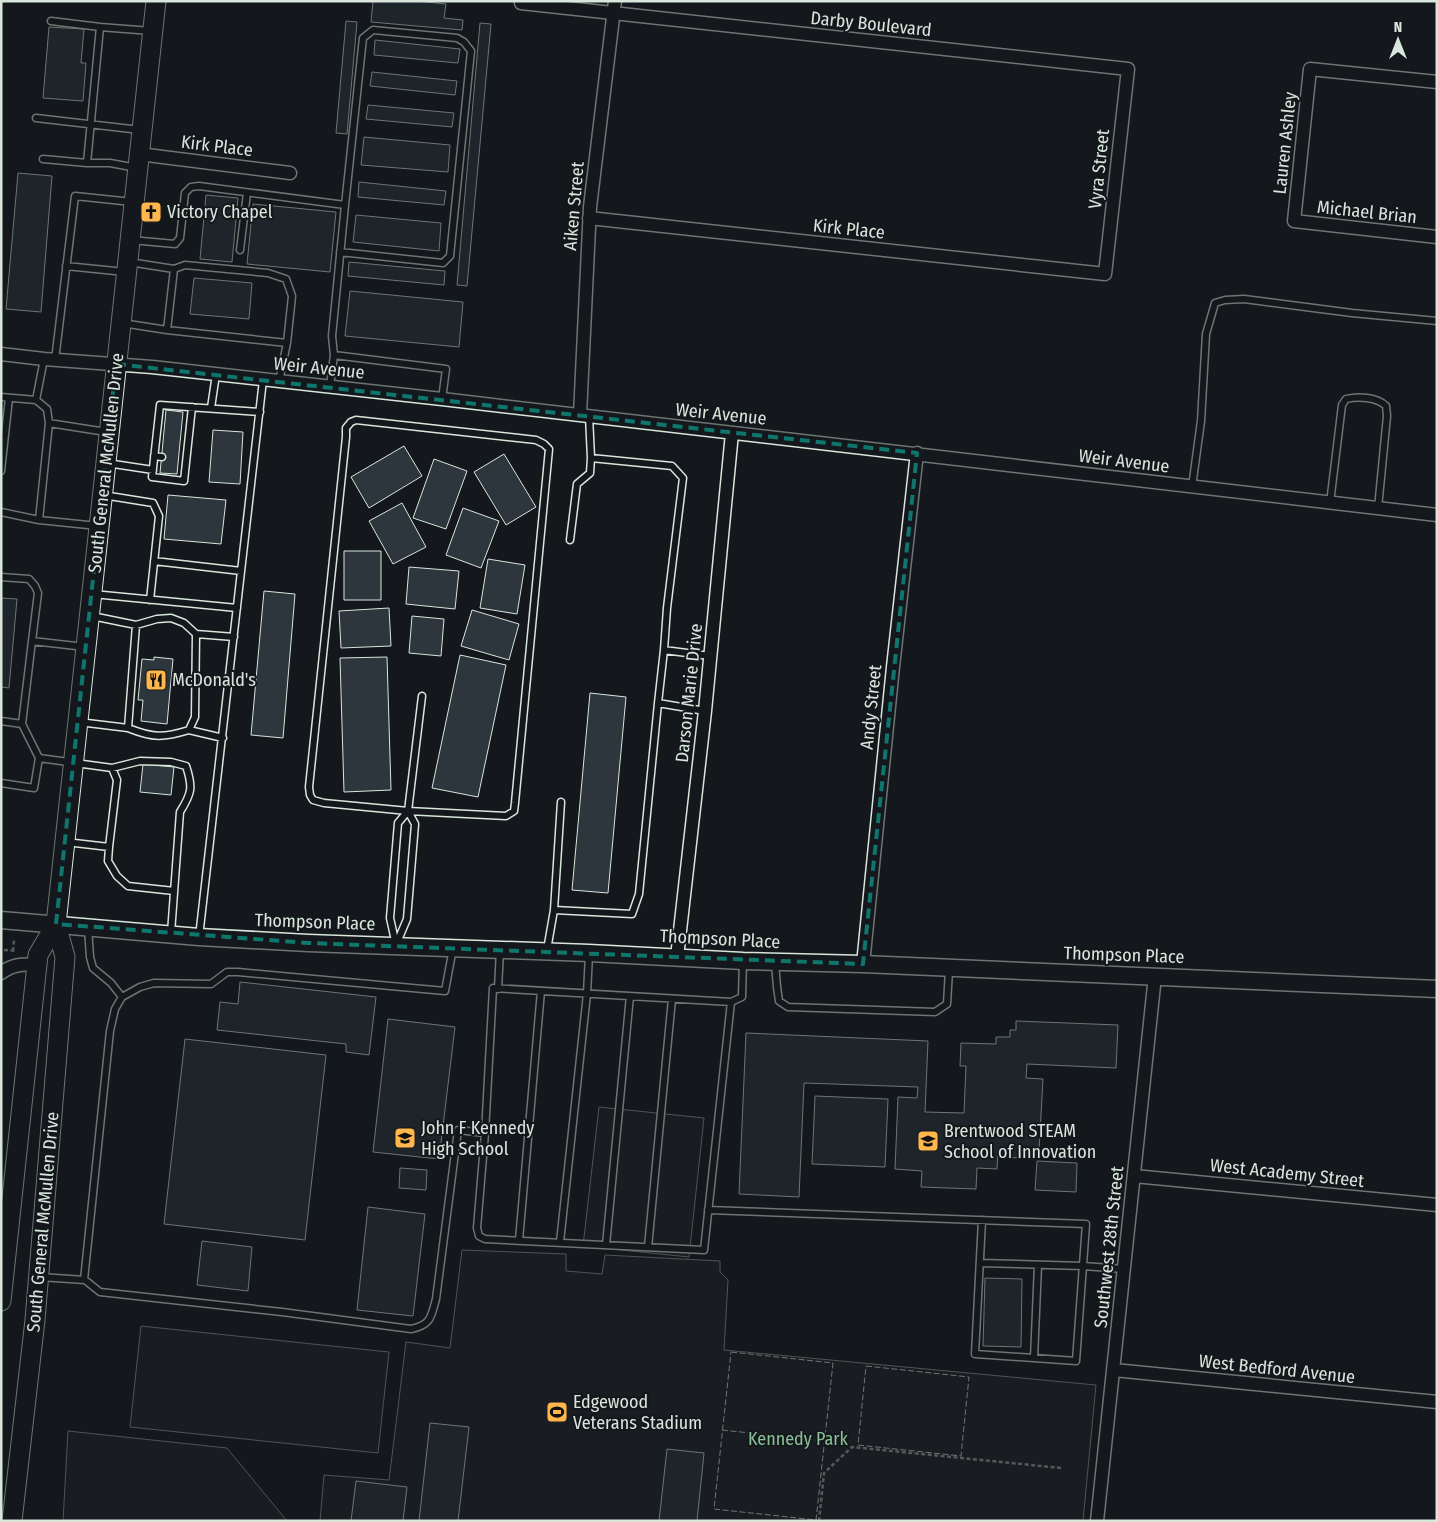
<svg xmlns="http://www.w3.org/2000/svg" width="1438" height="1522" font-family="'Fira Sans Condensed',sans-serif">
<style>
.green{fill:#202428;stroke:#939e99}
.building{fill:#2c363c;stroke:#d8e6dc}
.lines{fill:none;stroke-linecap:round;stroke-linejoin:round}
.service-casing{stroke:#d8e6dc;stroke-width:9}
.minor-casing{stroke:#d8e6dc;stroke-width:15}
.tertiary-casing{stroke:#d8e6dc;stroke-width:19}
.secondary-casing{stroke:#d8e6dc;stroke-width:21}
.path{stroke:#9da8a2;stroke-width:2.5;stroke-dasharray:4 2.5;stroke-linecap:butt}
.service{stroke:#14181c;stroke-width:6}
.minor{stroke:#14181c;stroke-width:12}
.tertiary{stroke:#14181c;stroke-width:16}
.secondary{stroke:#14181c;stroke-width:19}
.fence{stroke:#d8e6dc;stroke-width:1;stroke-dasharray:6 2.5;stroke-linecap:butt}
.marked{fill:none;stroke:#0f766e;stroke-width:4;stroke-dasharray:10 6;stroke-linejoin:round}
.labels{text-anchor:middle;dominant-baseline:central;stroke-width:4;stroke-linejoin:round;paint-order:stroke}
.street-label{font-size:18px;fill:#d8e6dc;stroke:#14181c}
.poi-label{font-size:18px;fill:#d8e6dc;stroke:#14181c;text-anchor:start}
.park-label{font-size:18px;fill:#8ac095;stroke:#14181c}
</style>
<rect width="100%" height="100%" fill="#14181c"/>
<path class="green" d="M599,1107L704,1118L689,1257L583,1246Z
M462,1250L566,1254V1271L602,1274L605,1255L720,1261V1272L728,1280L724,1350L1096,1385L1083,1521H320L324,1475L389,1480L406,1342L450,1348Z
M141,1326L389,1352L378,1453L130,1427Z
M68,1431L227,1448L287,1521H63Z"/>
<path class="building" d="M373,1H417L446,4L444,18L463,20L462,30L371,22Z
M346,21L357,22L347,134L336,133Z
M480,23L491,24L467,286L457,285Z
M49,27L84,29L81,63H86L83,101L43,98Z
M375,40L460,49L458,63L374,55Z
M372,72L457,81L455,95L370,86Z
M368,105L454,113L452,127L366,119Z
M364,137L450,145L448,172L361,165Z
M18,173L52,176L41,312L6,309Z
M359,182L446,191L444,205L358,197Z
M206,195L238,198L232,262L200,259Z
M253,204L336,212L330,272L247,264Z
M356,215L441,223L439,251L353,242Z
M349,262L445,271L444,285L348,276Z
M194,278L252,283L249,319L190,314Z
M350,291L463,302L459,347L345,336Z
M166,410L183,412L177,474L160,473Z
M213,430L243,432L240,484L209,482Z
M404,446L422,476L369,508L351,477Z
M504,454L536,507L506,525L474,472Z
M434,459L467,471L446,529L413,518Z
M168,495L226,500L221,544L164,539Z
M402,503L426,547L393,564L369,521Z
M463,508L499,521L481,568L446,555Z
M344,551H381V600H344Z
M488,559L525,565L517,614L480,608Z
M409,567L459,571L455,609L406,604Z
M264,591L295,594L283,738L251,735Z
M1,598L17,599L9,688L1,687Z
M389,608L391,646L341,648L339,611Z
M472,610L519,624L509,660L461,646Z
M412,616L444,619L441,656L409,653Z
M460,655L506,665L478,797L432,788Z
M154,657L173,659L167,724L141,721L143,700H138L142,659L154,660Z
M387,657L391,790L344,792L340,658Z
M590,693L626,697L608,893L572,890Z
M143,764L174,767L171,795L140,792Z
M240,982L376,997L369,1055L346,1052V1044L217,1030L220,1002L238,1004Z
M388,1019L455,1027L439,1159L373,1152Z
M1016,1021L1118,1025L1116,1068L1027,1064L1026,1078L1043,1079L1039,1151L1020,1150V1158L1004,1157V1150L998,1149L997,1169L977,1168L976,1189L921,1187L922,1171L895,1169L898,1097L917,1098L918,1087L804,1083L799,1197L739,1194L746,1033L928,1041L925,1112L964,1113L966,1066H960L961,1043L996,1044V1037H1010V1030H1016Z
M185,1039L326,1055L305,1240L164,1224Z
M815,1096L888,1099L885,1167L812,1164Z
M1037,1161L1077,1163L1076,1192L1035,1190Z
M400,1168L427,1170L426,1190L399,1188Z
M368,1207L425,1214L413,1316L357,1310Z
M202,1241L252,1247L248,1291L197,1285Z
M985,1278L1022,1279L1021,1347L983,1346Z
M430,1423L469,1427L458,1521H419Z
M667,1449L704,1453L697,1521H659Z
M356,1481L407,1487L403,1521H351Z"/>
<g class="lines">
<g class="service-casing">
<path id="service" d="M51,21L100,27
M36,118L140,130
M43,159L87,163
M137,168L110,163H87L100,27L151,31
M131,240L175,244L180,238L185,193L191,187L199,186L345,205L332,336L334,355
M240,250L247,193
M340,252L443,263L450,256L471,51L464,42L457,38L373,30L363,38L345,205
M129,262L174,269L185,265L268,273L286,279L292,296L287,343L279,381
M66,266L125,272
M122,323L167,330L174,269
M167,330L287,343
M55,360L75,196L132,202
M330,386L334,355L446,369L442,399
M1,397L36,400L47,409L49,423L106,432
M36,400L44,359
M192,407L184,481L152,477L160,405L260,412
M211,408L216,374
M589,416L591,458L672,466L683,478L667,608L664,650L710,656
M356,420L536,440L544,444L549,449L515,803L514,811L506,816L408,811L324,803L313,800L310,795L309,787L346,437V428L351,422Z
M49,423L39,520L98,526
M154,456L162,457
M107,463L153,470
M1,471L9,398
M1192,487L1201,421L1206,334L1215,303L1225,300L1244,299L1352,313L1437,321
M103,495L153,503L159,516L150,600
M1330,503L1342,405L1346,399C1358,396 1377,397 1386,406L1387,416L1378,508
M1,512L39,520
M570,540L577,484L590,473L591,458
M154,561L241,571
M1,577L29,579L35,586L38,593L32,641
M93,594L237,608
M92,616L136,625L157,619L171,618L184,623L196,634L195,717L189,730C163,738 153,738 128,728
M196,634L234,637
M85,647L32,641L22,724L39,758L112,768L140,761L171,762L186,766C193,787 192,793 180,812L171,933
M658,703L664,650
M1,721L22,724
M79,722L128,728L136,625
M189,730L223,738
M1,783L34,788L39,758
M408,811L415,824L407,919L396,945L390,918L398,823Z
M408,811L422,696
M66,842L109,847L108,861L117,876L128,886L174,891
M109,847L117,780L112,768
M554,910L561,802
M199,937L263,380
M547,950L554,910L632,914L639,894L658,703L705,711
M775,963L777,987L779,1001L788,1007L935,1012L947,1004L949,970
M498,989L500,950
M122,997L140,987L154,983L211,984L227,972H238L445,991L453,948
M485,1133L493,988L731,1002
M708,1210L1086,1224L1076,1361L975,1354L982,1220
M519,1240L541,991
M560,1242L587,994L589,954
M606,1245L630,996
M648,1247L672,999
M980,1263L1083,1266L1124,1269
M40,1277L85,1280L100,1292L282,1312L411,1329C431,1325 431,1317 436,1299L458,1130L485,1133L477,1228L479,1236L485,1239L704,1250L731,1002L742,997L743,961
M84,1280L110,1031L115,1009L122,997L111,983L93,968L90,957L88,928
M1034,1358L1038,1265"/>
</g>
<g class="minor-casing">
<path id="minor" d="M521,3L1128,69L1105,274L589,218
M1437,82L1310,69L1294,221L1437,237
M139,154L290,173
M1,354L44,359L152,367L442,399L1437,515
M580,415L590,207L615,1
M677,957L705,711L732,433
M863,964L893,667L917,453
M1,973C13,964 23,964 37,965
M1134,1176L1437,1205
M1114,1370L1437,1402
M1097,1521L1155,976"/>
</g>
<g class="tertiary-casing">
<path id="tertiary" d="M1,920L199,937L308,943L589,953L743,961L863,964L1437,989"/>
</g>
<g class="secondary-casing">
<path id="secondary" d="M1,1301L38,955L56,924
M12,1521L35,1320L65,957L56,924L156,1"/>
</g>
<path class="path" d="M4,950L17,951
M13,951L14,940
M819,1521L824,1473L852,1447L1061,1468"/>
<use href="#service" class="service"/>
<use href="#minor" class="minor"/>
<use href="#tertiary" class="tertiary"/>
<use href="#secondary" class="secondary"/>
<path class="fence" d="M731,1352L833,1363L816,1520L714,1509Z
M866,1366L969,1377L961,1456L858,1445Z
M722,1430L824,1441"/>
</g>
<path d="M0 0H1438V1522H0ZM116,364L917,453L863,964L308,943L56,924Z" fill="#14181c" fill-opacity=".55" fill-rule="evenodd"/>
<path class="marked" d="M116,364L917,453L863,964L308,943L56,924Z"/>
<defs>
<g id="church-square" transform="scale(1.125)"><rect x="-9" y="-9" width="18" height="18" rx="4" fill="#ffb74d" stroke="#14181c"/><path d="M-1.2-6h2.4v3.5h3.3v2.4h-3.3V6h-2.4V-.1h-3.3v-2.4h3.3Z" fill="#111"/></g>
<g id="restaurant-square" transform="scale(1.125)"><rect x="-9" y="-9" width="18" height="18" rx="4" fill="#ffb74d" stroke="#14181c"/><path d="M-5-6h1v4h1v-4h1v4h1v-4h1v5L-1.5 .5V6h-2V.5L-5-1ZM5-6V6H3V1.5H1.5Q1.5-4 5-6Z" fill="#111"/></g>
<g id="school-square" transform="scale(1.125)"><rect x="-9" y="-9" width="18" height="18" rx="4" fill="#ffb74d" stroke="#14181c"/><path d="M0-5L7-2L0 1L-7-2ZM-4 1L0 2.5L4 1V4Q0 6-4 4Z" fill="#111"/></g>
<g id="stadium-square" transform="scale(1.125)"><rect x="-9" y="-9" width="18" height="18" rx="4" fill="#ffb74d" stroke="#14181c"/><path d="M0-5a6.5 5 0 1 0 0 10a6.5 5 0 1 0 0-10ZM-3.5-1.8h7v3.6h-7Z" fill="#111"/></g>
</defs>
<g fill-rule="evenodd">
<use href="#church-square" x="151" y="212"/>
<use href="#restaurant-square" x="156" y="680"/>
<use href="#school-square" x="405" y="1138"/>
<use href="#school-square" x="928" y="1141"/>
<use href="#stadium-square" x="557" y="1412"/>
</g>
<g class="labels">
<g class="street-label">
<text transform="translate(871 24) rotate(6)">Darby Boulevard</text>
<text transform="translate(1285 143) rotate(-84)">Lauren Ashley</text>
<text transform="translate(217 146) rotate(7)">Kirk Place</text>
<text transform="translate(1099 169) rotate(-84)">Vyra Street</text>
<text transform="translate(574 206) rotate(-85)">Aiken Street</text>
<text transform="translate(1367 212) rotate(6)">Michael Brian</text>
<text transform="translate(849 229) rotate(6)">Kirk Place</text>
<text transform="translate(319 368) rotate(6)">Weir Avenue</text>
<text transform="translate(721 414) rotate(6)">Weir Avenue</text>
<text transform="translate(1124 461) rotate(7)">Weir Avenue</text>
<text transform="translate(106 463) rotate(-84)">South General McMullen Drive</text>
<text transform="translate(689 693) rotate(-84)">Darson Marie Drive</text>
<text transform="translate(871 707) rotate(-84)">Andy Street</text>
<text transform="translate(315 922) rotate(2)">Thompson Place</text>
<text transform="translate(720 939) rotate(3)">Thompson Place</text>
<text transform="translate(1124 955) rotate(2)">Thompson Place</text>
<text transform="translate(1287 1173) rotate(6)">West Academy Street</text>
<text transform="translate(43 1222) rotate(-85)">South General McMullen Drive</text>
<text transform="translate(1109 1247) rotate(-84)">Southwest 28th Street</text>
<text transform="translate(1277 1369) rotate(6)">West Bedford Avenue</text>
</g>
<g class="poi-label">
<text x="167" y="212">Victory Chapel</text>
<text x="172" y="680">McDonald's</text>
<text x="421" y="1128">John F Kennedy<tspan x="421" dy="21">High School</tspan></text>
<text x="944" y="1131">Brentwood STEAM<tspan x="944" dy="21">School of Innovation</tspan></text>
<text x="573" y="1402">Edgewood<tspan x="573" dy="21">Veterans Stadium</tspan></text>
</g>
<g class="park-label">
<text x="798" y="1439">Kennedy Park</text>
</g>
</g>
<rect width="1438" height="1522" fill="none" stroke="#d8e6dc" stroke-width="5"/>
<g transform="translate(1398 40)" stroke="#14181c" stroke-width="4" paint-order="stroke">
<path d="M0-4L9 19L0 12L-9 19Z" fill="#d8e6dc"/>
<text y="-8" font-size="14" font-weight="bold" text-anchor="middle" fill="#d8e6dc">N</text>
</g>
</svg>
